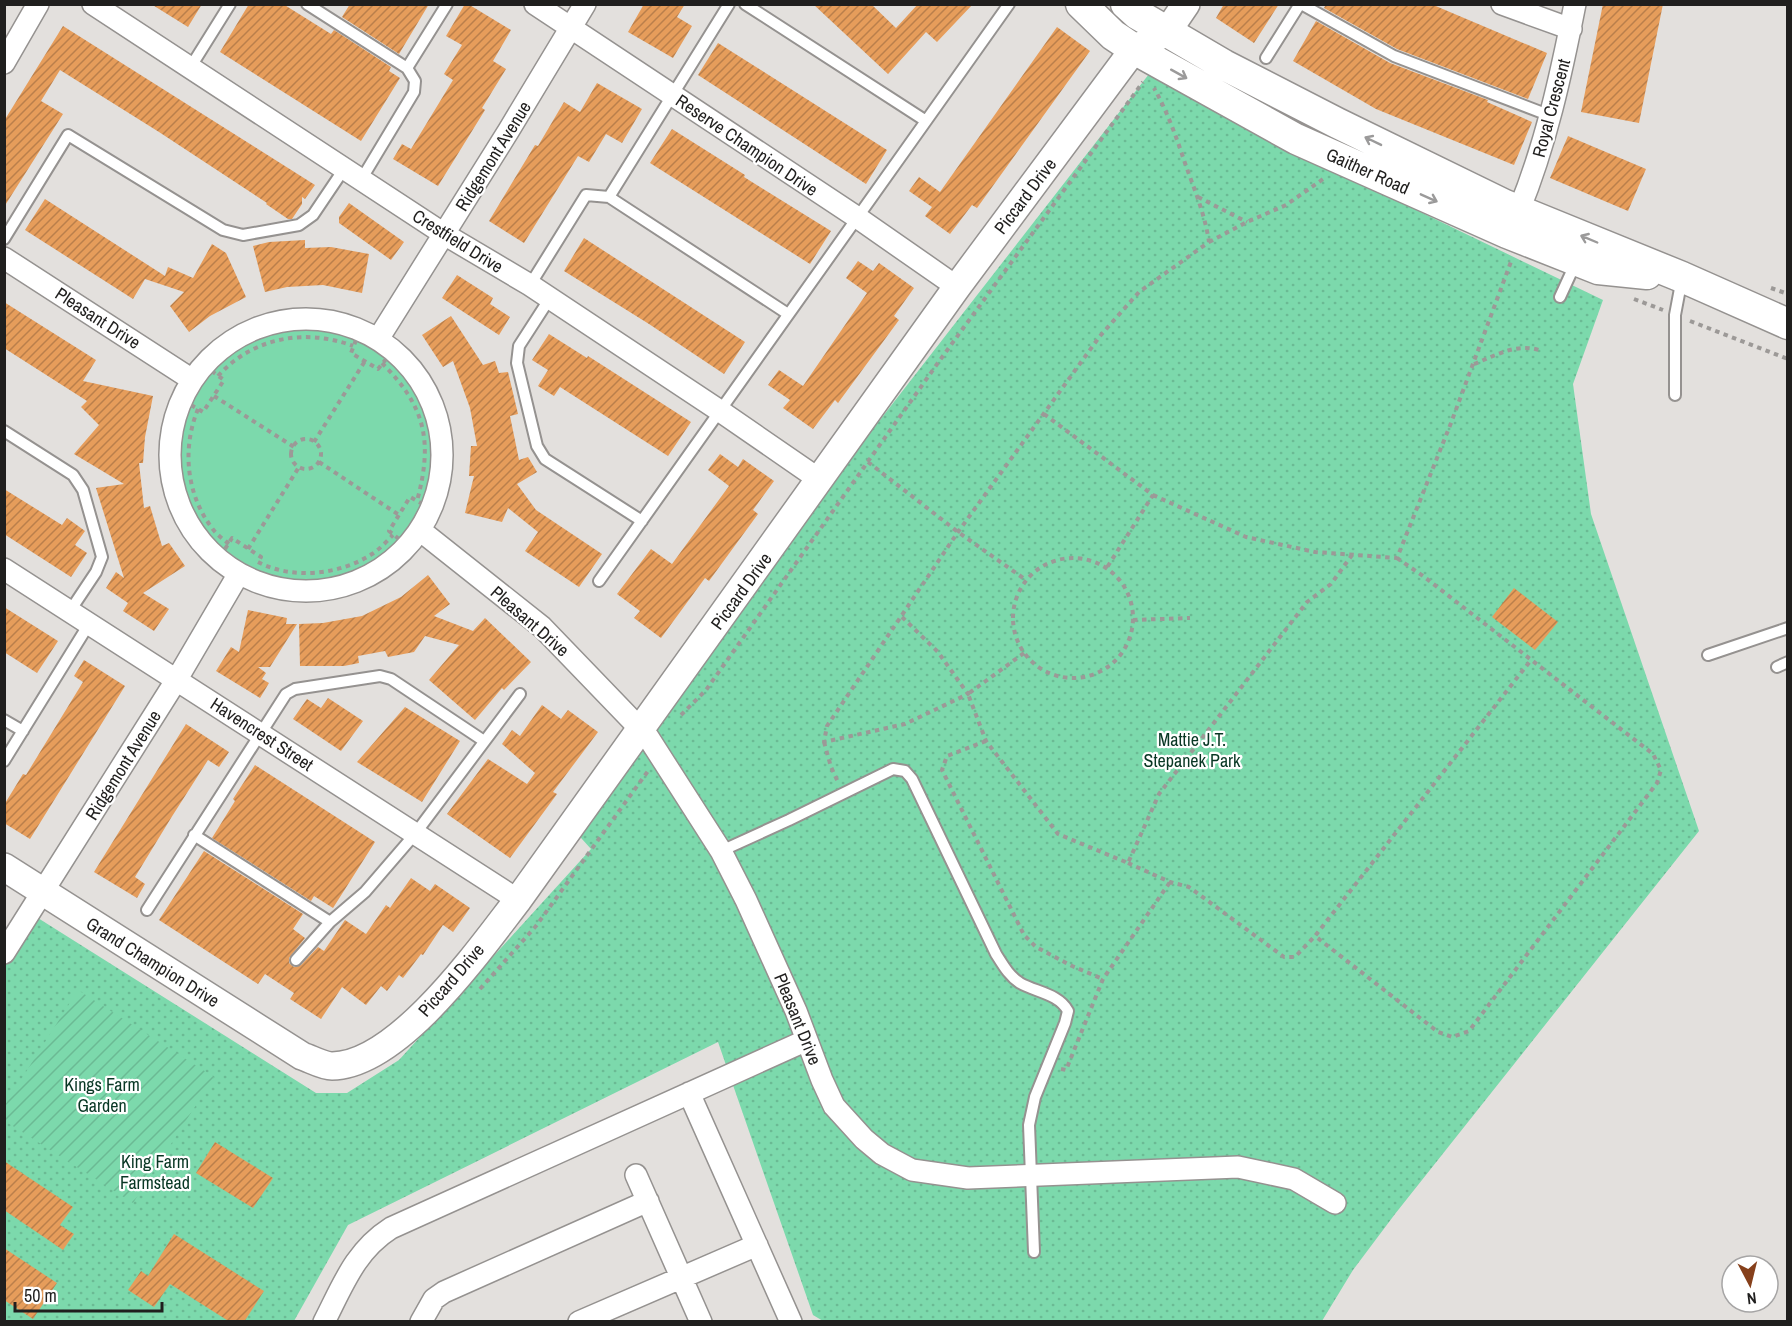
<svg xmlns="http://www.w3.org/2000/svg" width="1792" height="1326" font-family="'Archivo Narrow',sans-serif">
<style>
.grass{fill:#7cd9ac}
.park{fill:url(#park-dots)}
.garden{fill:url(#garden-furrows)}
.building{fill:url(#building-hatch)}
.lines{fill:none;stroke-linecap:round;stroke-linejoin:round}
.service-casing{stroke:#959290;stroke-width:14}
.minor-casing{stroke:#959290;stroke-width:24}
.tertiary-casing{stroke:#959290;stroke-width:30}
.secondary-casing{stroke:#959290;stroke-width:33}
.path{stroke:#9c9997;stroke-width:4;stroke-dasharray:4.5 4.5;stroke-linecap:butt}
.service{stroke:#fff;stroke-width:10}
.minor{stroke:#fff;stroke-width:21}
.tertiary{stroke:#fff;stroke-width:27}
.secondary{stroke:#fff;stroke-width:30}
.oneway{stroke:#9b9a9a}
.labels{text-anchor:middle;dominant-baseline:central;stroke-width:4.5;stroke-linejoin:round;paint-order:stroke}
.street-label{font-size:18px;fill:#201f1e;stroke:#fff}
.park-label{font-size:18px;fill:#083724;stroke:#fff}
</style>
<defs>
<pattern id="park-dots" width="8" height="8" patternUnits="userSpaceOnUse" patternTransform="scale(1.5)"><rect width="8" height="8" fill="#7cd9ac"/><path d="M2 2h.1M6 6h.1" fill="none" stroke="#6bba94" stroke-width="1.8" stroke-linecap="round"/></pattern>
<pattern id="garden-furrows" width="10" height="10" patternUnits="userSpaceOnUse" patternTransform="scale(1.5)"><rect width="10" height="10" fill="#7cd9ac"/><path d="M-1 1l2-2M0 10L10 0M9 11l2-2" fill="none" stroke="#6bba94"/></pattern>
<pattern id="building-hatch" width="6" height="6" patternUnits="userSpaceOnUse" patternTransform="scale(1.5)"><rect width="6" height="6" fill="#e69d5b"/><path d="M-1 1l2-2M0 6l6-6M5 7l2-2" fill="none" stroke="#ba7f4b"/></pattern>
</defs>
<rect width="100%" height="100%" fill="#e3e0dd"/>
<path class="grass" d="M179 454a127 127 0 1 1 254 0a127 127 0 1 1-254 0Z"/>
<path class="park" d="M1149,74L1271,140L1603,300L1573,384L1591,514L1699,831L1395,1214L1353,1270L1322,1321H823L813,1315L718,1042L348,1225L294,1321L5,1322V960L30,913L316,1093H347L399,1060L591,849L573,829L642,726Z"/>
<path class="garden" d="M78,990L214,1077L133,1203L5,1121V1105Z"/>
<path class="building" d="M151,4H202L188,27Z
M249,4H283L331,34L334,30L391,67L389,71L400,78L361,141L220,52Z
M350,4H429L399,54L342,17Z
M465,4H468L511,30L493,61L506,69L482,108L485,110L438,186L393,159L402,144L411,149L453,80L444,74L462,45L446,36Z
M644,4H685L677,17L692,26L673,58L628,32Z
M813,4H871L896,28L918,4H973L937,42L926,32L888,74Z
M1224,4H1279L1254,43L1216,18Z
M1326,4H1431L1547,53L1528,99L1397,49L1324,8Z
M1603,4H1663L1639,123L1581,112Z
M1316,21L1390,63L1488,100L1487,102L1532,122L1514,165L1376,109L1293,61Z
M63,26L315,185L305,199L302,197V204L292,219H288L266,204L267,203L159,132L60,70L41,101L63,114L4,207V121Z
M1057,27L1090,51L977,208L972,205L950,234L925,216L932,207L909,191L919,177L940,192Z
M718,43L887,150L866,184L698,75Z
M597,83L642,109L622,143L606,134L589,162L578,156L524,243L489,221L535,145L538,146L564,102L580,112Z
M672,129L745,175L744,177L831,231L810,264L650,163Z
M1568,136L1646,169L1628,211L1550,178Z
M45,199L165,276L168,267L193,278L212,244L226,253L246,297L210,316L189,332L170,306L184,292L145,279L133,299L25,230Z
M349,203L404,242L391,260L339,223V217Z
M584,238L745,342L724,374L649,324L564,271Z
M305,240V248L331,247L369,254L362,293L323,285L287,287L265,292L253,246L269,242Z
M858,261L873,271L879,263L914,288L894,316L899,320L838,403L835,400L813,429L783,408L790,400L768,385L779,370L803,386L867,293L846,278Z
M457,275L493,298L490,304L510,317L499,335L442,298Z
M4,302L96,360L83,381L153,396L145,437L143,463H139L144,508L150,506L162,546L169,543L185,566L143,593L169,609L154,631L123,611L128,603L106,588L116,572L124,578L96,488L124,484L74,454L99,425L81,407L87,401L4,348Z
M451,316L483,365L495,361L499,373L508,372L518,414L510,416L519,460L528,457L537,472L517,484L536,510L602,554L579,587L525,551L538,532L508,508L502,522L465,513L474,476H469L471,446H477L470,408L453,361L443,367L422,335Z
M549,334L587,358L588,356L691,422L668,456L560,387L554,396L538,386L548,370L532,360Z
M720,454L738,467L743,459L774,481L753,510L758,514L709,581L705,578L661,638L634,618L640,611L617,594L651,549L672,564L729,486L708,470Z
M4,489L62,525L67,518L85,531L75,545L87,553L71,577L4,534Z
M428,575L450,604L434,616L473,631L485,618L531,662L504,690L502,688L475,720L429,680L459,645L425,636L414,652L388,657L385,651L358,656L359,663L344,666H300L299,624L323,623L362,616L401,597Z
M1514,588L1558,622L1535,650L1492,617Z
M4,607L58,641L37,673L4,652Z
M248,610L287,618L286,624H297L270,667H258L266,673L262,679L269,683L260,698L216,671L231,647L239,652Z
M84,660L125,686L30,839L4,823V805L23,774L26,775L83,682L74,676Z
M328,698L363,721L341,751L293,719L307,699L321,708Z
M542,705L561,719L568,710L598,732L553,792L557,794L510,858L447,814L488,759L527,784L535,773L502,744L512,730L520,736Z
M405,707L460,741L422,802L357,762Z
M186,724L229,752L219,767L208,760L171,818L135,877L145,884L137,898L94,872Z
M255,765L375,842L333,908L314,896L311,901L212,838L235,801L233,799Z
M204,851L303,914L293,929L305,938L289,958V963L294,967L301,965L318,947L324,951L345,920L366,934L386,905L390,908L411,878L430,891L435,884L470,908L453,932L443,925L423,955L421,954L403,978L399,975L387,991L381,986L366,1005L342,987L321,1019L290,999L294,993L265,974L258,984L159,920Z
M215,1142L273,1178L253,1208L196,1173Z
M4,1161L73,1207L60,1225L74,1234L63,1250L4,1210Z
M174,1234L264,1291L244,1322H230L170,1284L154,1307L128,1290L141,1271L148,1276Z
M4,1248L57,1283L33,1319L4,1300Z"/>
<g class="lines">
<g class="service-casing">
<path id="service" d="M307,4L407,68
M1301,4L1394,56L1551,116
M1266,58L1300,4
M190,68L230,4
M926,121L1009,4
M361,180L414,92L415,81L407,68L447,4
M609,197L788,314
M4,239L68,135L223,230L243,235L299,225L313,215L344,169
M530,285L586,195L609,197L729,4
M1560,297L1571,273V261
M550,298L519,346L517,363L537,446L545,459L642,521
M1675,395V315L1682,278
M4,431L73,475L83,490L102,557L96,572L70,611
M599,581L926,121L745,4
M1708,655L1788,628
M1777,667L1788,662
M4,720L23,731
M4,761L89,624
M194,835L330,922
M721,851L789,820L893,769L905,771L912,779L996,954C1003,965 1009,976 1020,983C1036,992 1059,994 1068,1011L1065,1023L1035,1097L1029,1125L1034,1252
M147,910L286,694L295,689L380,676L391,679L484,741
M296,960L330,922L365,892L415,834L520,694"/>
</g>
<g class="minor-casing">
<path id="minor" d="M93,4L444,234L530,285L720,411L820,480
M535,4L858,218L957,287
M1502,4L1571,29
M4,63L38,4
M1519,210C1546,144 1561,75 1575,4
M4,258L191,379
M170 455a136 136 0 1 1 272 0a136 136 0 1 1-272 0Z
M380,336L509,130L585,4
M421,531L542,627L648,737L721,851L746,900L796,1011L822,1080L834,1106L864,1139L882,1154L912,1170L968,1178L1238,1167L1294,1179L1335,1203
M4,569L518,900
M4,953L177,679L238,575
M689,1093L791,1322
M636,1175L701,1322
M324,1322C343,1285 355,1251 391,1228L807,1040
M421,1322L434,1299L444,1292L648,1201
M579,1322L757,1245"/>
</g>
<g class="tertiary-casing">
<path id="tertiary" d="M4,867L302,1056C311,1059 323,1066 332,1066C399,1065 480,949 518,900L957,287L1134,49L1167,32L1186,4"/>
</g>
<g class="secondary-casing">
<path id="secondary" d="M1081,4L1113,35L1134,49L1296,139L1507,233L1598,269L1647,274
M1126,4L1137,14L1224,65L1337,123L1505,205L1682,277L1788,324"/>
</g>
<path class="path" d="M1198,197L1247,222
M1209,242L1247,222L1286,205L1326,177
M1771,288L1788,294
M1634,299L1663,310
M1690,321L1788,359
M356,340L351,353L378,369L387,358
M382,363C426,407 433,442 417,501
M1474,364C1497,355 1517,342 1542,351
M218,376C253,337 306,328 353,346
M214,396L294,447
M191,405L203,412L224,380L213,372
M198,409C182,448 186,494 212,528C216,534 223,539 229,544
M1044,414L1153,495L1106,569
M291 454a15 15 0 1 1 30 0a15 15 0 1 1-30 0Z
M314,442L365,361
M319,462L399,515
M868,462L958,532L1026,580
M1153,495L1246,537L1315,552L1397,558L1451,423L1512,259
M399,539L389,531L410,497L421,503
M225,549L232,538L261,557L258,562
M248,549L299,467
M1397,558L1423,576L1653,754L1661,770L1657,783L1469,1031L1452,1037L1438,1032L1315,936L1531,660
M1013 618a60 60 0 1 1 120 0a60 60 0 1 1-120 0Z
M258,562C292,580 340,575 372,554C380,549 387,541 393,535
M902,617L938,652L968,694L905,724L824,742L827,726L958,532L1100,336L1139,292L1209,242C1205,215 1195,191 1186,166C1177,139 1168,113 1154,88
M1133,620L1190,618
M1024,653L968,694L986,741L1058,834L1128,863L1159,794L1307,602L1331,584L1352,555
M681,715L706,690L940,360L1143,82
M986,741L947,756L942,770L1024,935L1036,947L1072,966L1103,979
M824,742L831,767L838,782
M1128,863L1170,882L1189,887L1284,957H1295L1315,936
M480,989L536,926L648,771
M1061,1069L1066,1070L1103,979L1170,882"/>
<use href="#service" class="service"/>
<use href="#minor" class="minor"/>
<use href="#tertiary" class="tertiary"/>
<use href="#secondary" class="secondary"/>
</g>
<defs><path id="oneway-shaft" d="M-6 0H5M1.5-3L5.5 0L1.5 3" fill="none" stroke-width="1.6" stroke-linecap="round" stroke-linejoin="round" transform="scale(1.5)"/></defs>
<g class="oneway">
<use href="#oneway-shaft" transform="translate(1179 74) rotate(29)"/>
<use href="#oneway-shaft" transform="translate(1373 141) rotate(-154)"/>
<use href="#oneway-shaft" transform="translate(1429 198) rotate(24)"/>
<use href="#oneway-shaft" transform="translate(1589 239) rotate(-157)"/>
</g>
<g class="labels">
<g class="street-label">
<text transform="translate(1551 108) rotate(-75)">Royal Crescent</text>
<text transform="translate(747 145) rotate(34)">Reserve Champion Drive</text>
<text transform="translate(493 156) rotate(-58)">Ridgemont Avenue</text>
<text transform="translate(1368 171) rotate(24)">Gaither Road</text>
<text transform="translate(1025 196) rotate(-53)">Piccard Drive</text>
<text transform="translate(458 241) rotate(32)">Crestfield Drive</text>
<text transform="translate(98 318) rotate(33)">Pleasant Drive</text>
<text transform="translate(741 591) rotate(-54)">Piccard Drive</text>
<text transform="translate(530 621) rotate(41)">Pleasant Drive</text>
<text transform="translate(262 734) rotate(33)">Havencrest Street</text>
<text transform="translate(123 765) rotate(-58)">Ridgemont Avenue</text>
<text transform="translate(153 962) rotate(32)">Grand Champion Drive</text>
<text transform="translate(451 980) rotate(-49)">Piccard Drive</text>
<text transform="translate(798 1019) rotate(68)">Pleasant Drive</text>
</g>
<g class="park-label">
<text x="1192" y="739">Mattie J.T.<tspan x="1192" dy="21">Stepanek Park</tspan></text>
<text x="102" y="1084">Kings Farm<tspan x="102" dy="21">Garden</tspan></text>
<text x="155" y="1161">King Farm<tspan x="155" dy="21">Farmstead</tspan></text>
</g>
</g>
<rect width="1792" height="1326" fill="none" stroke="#201f1e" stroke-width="12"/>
<g transform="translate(1750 1284) rotate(173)"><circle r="28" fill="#ffffff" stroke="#a6a5a5" stroke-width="1.5"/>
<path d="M0-4.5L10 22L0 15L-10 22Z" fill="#86401b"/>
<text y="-9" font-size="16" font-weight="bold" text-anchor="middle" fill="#201f1e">N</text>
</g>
<path d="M15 1302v9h147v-9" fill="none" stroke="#201f1e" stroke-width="3"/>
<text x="24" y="1302" font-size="18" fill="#201f1e" stroke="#ffffff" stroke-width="4.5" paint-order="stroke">50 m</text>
</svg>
